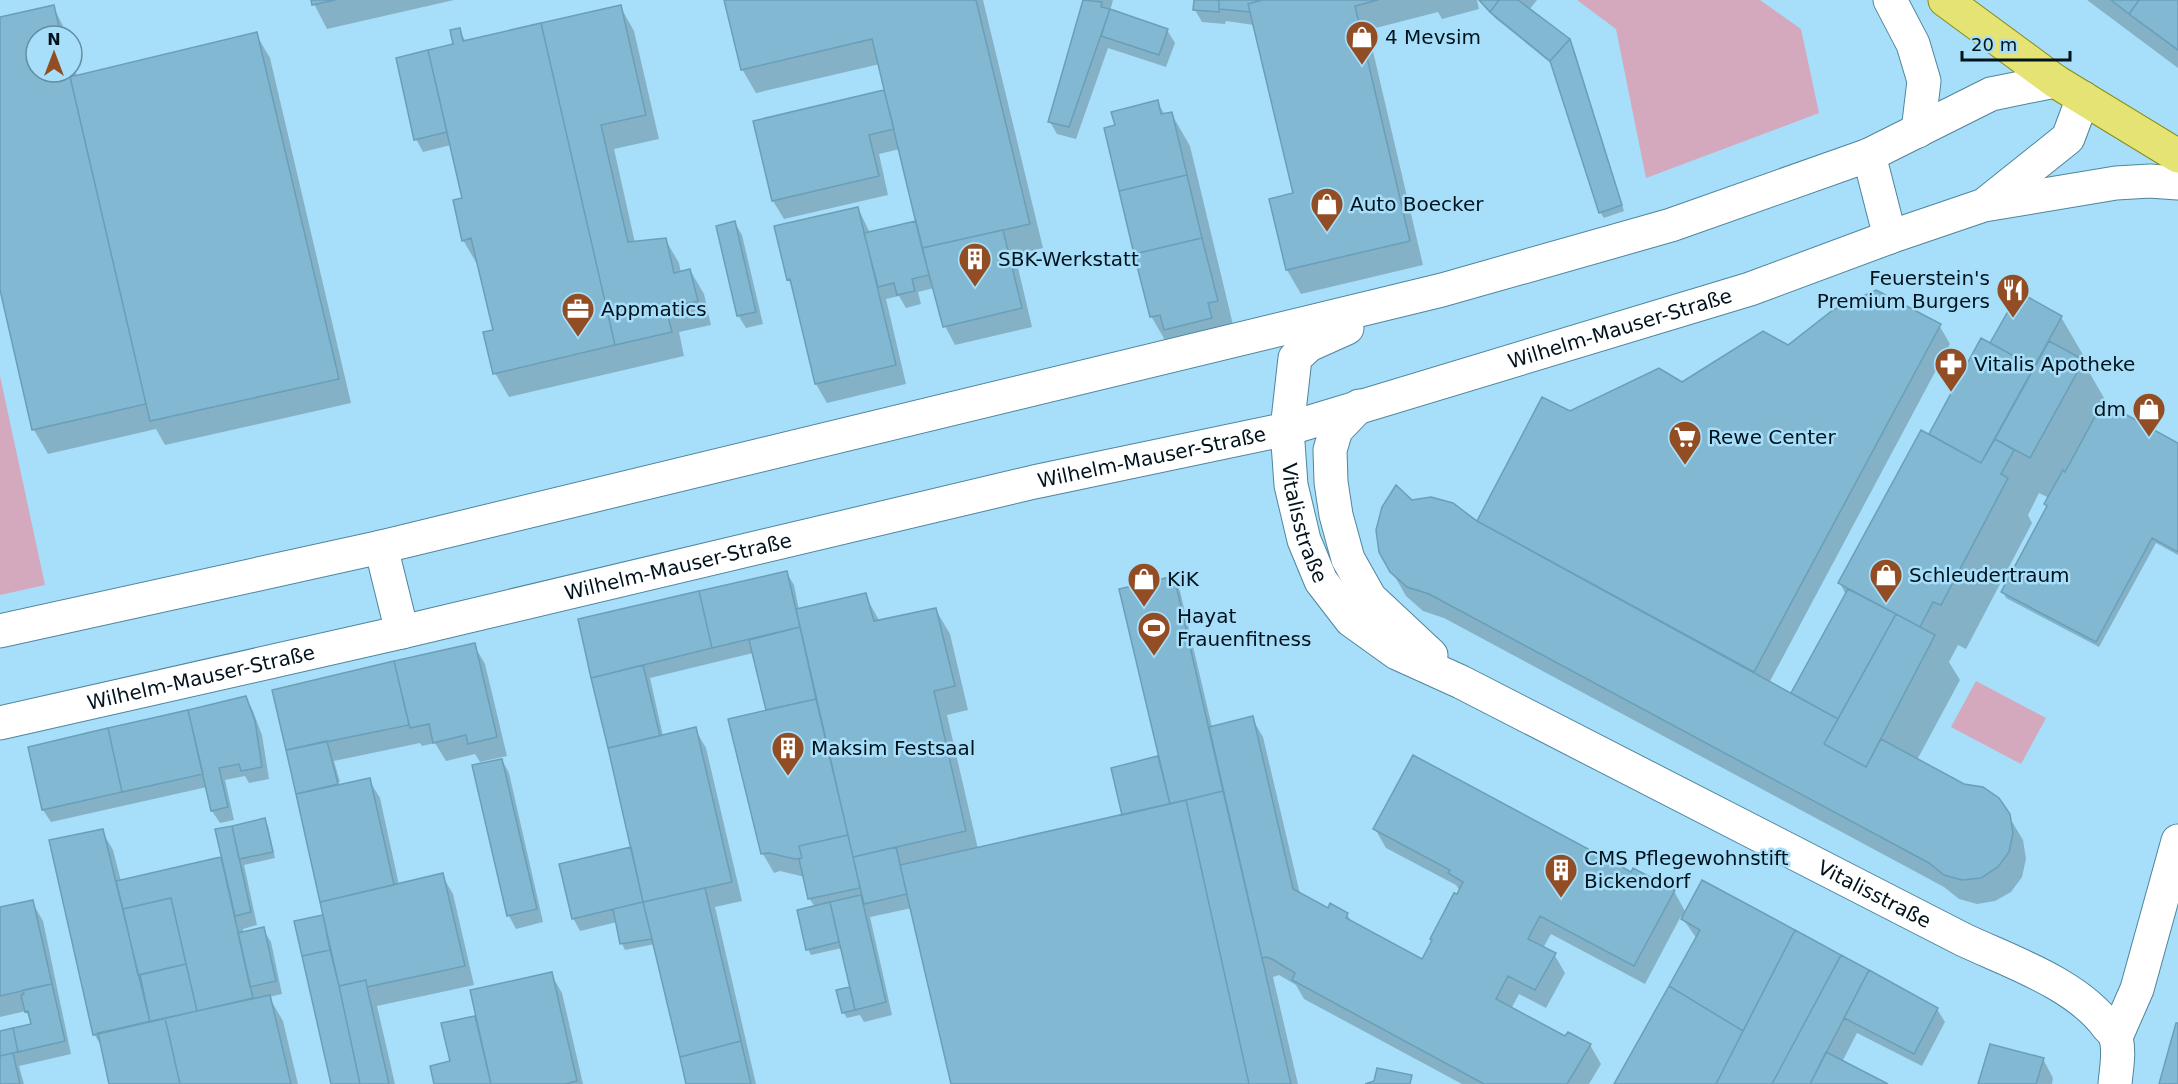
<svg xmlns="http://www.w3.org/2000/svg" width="2178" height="1084" font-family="'DejaVu Sans',sans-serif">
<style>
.green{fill:#d4a8bd}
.shadow{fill:#0003}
.building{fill:#82b8d2;stroke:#699fb8;stroke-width:1.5}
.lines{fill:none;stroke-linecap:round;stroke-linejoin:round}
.minor-casing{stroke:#4f859d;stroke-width:35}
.major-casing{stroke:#898e17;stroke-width:35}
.minor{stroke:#fff;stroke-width:33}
.major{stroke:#e5e373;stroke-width:33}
.labels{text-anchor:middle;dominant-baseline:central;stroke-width:5;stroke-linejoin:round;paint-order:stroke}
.poi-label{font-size:20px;fill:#00131c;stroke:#a7def9;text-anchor:start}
.street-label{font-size:20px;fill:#00131c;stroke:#a7def9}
</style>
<rect width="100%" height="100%" fill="#a7def9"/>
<path class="green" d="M1577,0H1760L1801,29L1819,113L1646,178L1616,29Z
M0,376L45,585L0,595Z
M1976,681L2046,718L2021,764L1951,727Z"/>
<path class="shadow" d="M312,0H454L327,29Z
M726,0H983L1043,248L1015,255L1032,327L955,345L945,326L934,288L918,292L921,304L906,308L899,296L886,299L906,384L827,403L816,384L795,291L788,279L858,208L870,233L918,229L900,149L879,154L888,195L784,219L773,201L883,92L887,98L880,64L756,93L742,69Z
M1084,0H1113L1110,11L1167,30L1175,43L1166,67L1108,48L1076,139L1057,134L1050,122Z
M1195,0H1477L1479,9L1442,19L1438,12L1368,30L1423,265L1301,294L1287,270L1271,200L1295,194L1254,25L1226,21L1225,24L1202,22L1195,10Z
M1479,0H1537L1529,10L1569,40L1573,46L1624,211L1604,218L1600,212L1553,65L1495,18Z
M2087,0H2178V68Z
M53,6L68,36H36V72H72V53L77,77L256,34L270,58L351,403L165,445L156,429L48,454L34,430L0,283V18Z
M620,6L634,31L659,139L614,149L635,243L665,239L679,263L681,273L690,270L704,294L711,325L679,332L684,356L509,397L495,373V331L477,264L463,240L464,199L451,145L423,152L416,139L459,30L466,42Z
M1157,102L1165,115L1171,113L1190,146L1235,333L1170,349L1151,316L1117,126Z
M735,223L742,235L763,324L746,328L738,315Z
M2061,317L2086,360L2084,363L2108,405L2178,444V555L2156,543L2099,647L2006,598L2003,592L2048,507L2049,498L2039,493L2028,515L2032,523L1966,649L1958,645L1949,662L1960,680L1917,760L2008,815L2023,840L2026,859L2022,877L2011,892L1995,901L1977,904L1959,899L1944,887L1444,618L1423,611L1406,596L1381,552L1411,502L1478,523L1543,399L1570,412L1682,384L1788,347L1939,325L1950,344L1769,683L1795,697L1793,693L1846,595L1840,583L1933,438L1930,434L1994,347Z
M786,572L794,585L799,610L865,595L880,622L936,610L950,634L968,710L947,715L978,849L1123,816L1113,769L1160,758L1173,578L1180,591L1212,727L1252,718L1263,737L1300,894L1328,910L1347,914L1352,923L1422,961L1460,891L1456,885L1386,848L1375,829L1631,874L1674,891L1686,913L1703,882L1937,1009L1945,1022L1922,1066L1857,1033L1842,1062L1885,1084H1615L1697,939L1681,916L1645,984L1551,934L1543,948L1554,954L1565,973L1546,1008L1519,994L1511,1009L1566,1038L1590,1045L1601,1064L1589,1084H1462L1304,999L1296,985L1279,975L1273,977L1298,1084H952L912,908L870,917L892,1015L864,1022L860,1015L847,1018L843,1012L852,988L842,948L811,955L808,949L815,907L809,898L805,877L780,871L774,873L763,854L768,712L753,653L650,678L663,736L695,729L706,748L742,901L715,907L756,1084H685H687L655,944L625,950L622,944L617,922L580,931L573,918L633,848L580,620Z
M474,645L485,664L507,756L480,762L475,754L446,761L435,743L422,746L420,743L334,761L340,782L299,792V795L369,780L380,798L399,885L442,875L453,894L474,985L377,1006L395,1084H333L296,922L324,916L274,691Z
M246,698L253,711L262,735L269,779L249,783L245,776L225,780L234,820L220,823L212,811L207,787L51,822L43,810Z
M502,760L509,773L543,922L516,929L509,916L474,767Z
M264,820L268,826L275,858L244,865L257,925L243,929L244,933L263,929L271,942L282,994L269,997L283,1021L298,1084H111L104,1050L94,1034L102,831L113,850L121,881L223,858Z
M32,902L43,921L71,1054L19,1066L24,1084H0V1033L32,1025L26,1011L0,1017V909Z
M551,974L562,993L583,1084H436L452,1062L443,1024L477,1017Z
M2043,1059L2053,1078L2052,1084H1980Z"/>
<path class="building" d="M311,0H335L312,5Z
M724,0H976L1030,224L922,248L872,39L741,70Z
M1083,0L1102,2L1101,7L1110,9L1069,127L1048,122Z
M1194,0H1219V12L1193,10Z
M1219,0H1262L1248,4L1250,12L1219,9Z
M1262,0H1378L1355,6L1410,241L1286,270L1269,199L1293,193L1248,4Z
M1479,0H1499L1490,12Z
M1499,0H1518L1570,39L1550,61L1490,12Z
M2111,0H2139L2129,14Z
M2139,0H2178V50L2129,14Z
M54,5L61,36H36V72H69L146,404L32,430L0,290V17Z
M621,5L646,115L601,125L628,242L666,238L674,273L690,269L698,301L666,308L672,332L615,345L541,23Z
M1110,9L1168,29L1159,55L1101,36Z
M541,23L615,345L493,374L483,332L493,330L471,238L462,241L453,200L462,198L428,50L453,44L450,30L460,28L463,41Z
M257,32L339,379L150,421L70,77Z
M1570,39L1622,205L1599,213L1550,61Z
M428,50L447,132L414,140L396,58Z
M884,90L894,129L869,135L879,176L772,201L753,121Z
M1158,100L1161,114L1172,112L1187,175L1119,191L1104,128L1115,125L1111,112Z
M1187,175L1202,238L1134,254L1119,191Z
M858,207L896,365L815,384L790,279L787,280L774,226Z
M735,221L756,312L737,316L716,226Z
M916,221L929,275L912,279L915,291L897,295L894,283L878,287L864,233Z
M1003,230L1022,308L943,327L922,248Z
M1202,238L1218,301L1208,303L1212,318L1164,330L1160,315L1150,317L1134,254Z
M1876,290L1941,324L1754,672L1477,521L1542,397L1570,411L1659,368L1682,382L1763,331L1788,345L1833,310Z
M2019,292L2062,316L2034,367L1990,343Z
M1981,338L2034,367L1981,463L1929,434Z
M2049,341L2084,360L2030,458L1995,439Z
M2103,402L2178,443V552L2152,538L2096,642L2001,592L2047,506L2044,504L2063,470L2065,472Z
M1921,430L1981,463L1995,439L2014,450L2001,474L2008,478L1941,605L1933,602L1920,627L1838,583Z
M1396,485L1412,500L1431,497L1453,503L1477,521L1838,719L1824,744L1866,767L1881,739L1964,784L1983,787L1999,798L2010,814L2013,833L2009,852L1998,867L1981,878L1962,880L1944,875L1929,863L1429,594L1407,587L1390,572L1379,552L1376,530L1382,507Z
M787,571L800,627L712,648L699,591Z
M1174,576L1223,791L1170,804L1119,589Z
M1848,589L1896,614L1838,719L1791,693Z
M699,591L712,648L591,678L578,619Z
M866,593L874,621L936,608L955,686L934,691L966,831L853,857L796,609Z
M1896,614L1935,635L1866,767L1824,744Z
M800,627L816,699L766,710L749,640Z
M475,643L497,737L468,744L466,735L433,743L429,724L410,728L394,661Z
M394,661L409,725L286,750L272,690Z
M643,665L660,736L608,748L591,678Z
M246,696L255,721L262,767L241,771L239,764L219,768L228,807L211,811L188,710Z
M816,699L848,835L799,846L802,858L795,859L769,853L761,854L728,719Z
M188,710L203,774L122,792L108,728Z
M1253,716L1293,889L1328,908L1330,903L1348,913L1346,918L1422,959L1432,940L1430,939L1454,893L1457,894L1463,882L1448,873L1450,870L1373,829L1413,755L1631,872L1633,868L1675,890L1634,966L1540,916L1528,939L1556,953L1535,990L1508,976L1496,999L1565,1036L1568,1032L1591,1044L1567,1084H1484L1292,980L1295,973L1272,959L1267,957L1262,958L1209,727Z
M696,727L732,882L643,902L608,748Z
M108,728L122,792L42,810L28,747Z
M327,741L338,784L296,794L286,750Z
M1158,756L1170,804L1122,815L1111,768Z
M502,759L537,909L507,916L472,765Z
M370,778L394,885L320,902L296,794Z
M1223,791L1262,958L1291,1084H1249L1186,800Z
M1186,800L1249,1084H951L900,865Z
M265,818L273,852L239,859L232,826Z
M232,826L251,912L235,916L215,829Z
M103,829L150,1022L93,1035L49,840Z
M848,835L860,888L808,899L799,859L802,858L799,846Z
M631,847L643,902L572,919L559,864Z
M896,847L907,894L864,904L853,857Z
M221,857L253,998L197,1011L171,898L123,909L116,881Z
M443,873L465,966L367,987L366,980L339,986L320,902Z
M1702,880L1795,930L1743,1031L1669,986L1700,930L1681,919Z
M705,888L741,1041L680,1057L643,902Z
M861,895L886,1002L855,1010L830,902Z
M171,898L186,964L138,975L123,909Z
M33,900L52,984L0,996V907Z
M643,902L652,939L620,944L613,909Z
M830,902L839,942L806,950L797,910Z
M323,915L330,950L302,956L294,921Z
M264,927L276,981L250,987L238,933Z
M1795,930L1841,955L1772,1084H1716Z
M330,950L339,986L360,1084H331L302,956Z
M1841,955L1869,970L1810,1084H1772Z
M186,964L197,1011L150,1022L140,975Z
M1869,970L1938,1008L1914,1054L1844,1018Z
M552,972L577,1081L565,1084H491L470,990Z
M366,980L367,987L389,1084H360L339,986Z
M52,984L65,1041L18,1052L13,1028L31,1024L28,1011L25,1012L21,995L24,994L23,990Z
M1669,986L1743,1031L1716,1084H1614Z
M850,987L855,1010L842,1013L836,990Z
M270,995L291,1084H180L165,1018Z
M475,1016L491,1084H434L430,1066L450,1061L441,1023Z
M165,1018L180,1084H109L98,1033Z
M2176,1023H2178V1084H2159Z
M13,1028L18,1052L0,1056V1031Z
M741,1041L751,1084H686L680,1057Z
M1990,1044L2044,1058L2036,1084H1978Z
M1826,1052L1888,1084H1810Z
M13,1053L20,1084H0V1056Z
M1377,1068L1412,1075L1410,1084H1365L1374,1081Z"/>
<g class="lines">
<g class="minor-casing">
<g id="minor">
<path d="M1890,0L1913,44L1924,81L1918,131"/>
<path d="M1869,155L1890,237"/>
<path d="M1988,202L2068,138L2083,98"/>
<path id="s1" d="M1347,328L1309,345L1295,358L1287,429L1291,485L1304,540L1321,581L1351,620L1397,653L1461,682L1964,940C2011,962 2077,984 2108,1027C2111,1030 2115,1034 2116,1038C2120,1053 2116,1070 2115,1084"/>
<path d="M1359,406L1336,430L1330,450L1331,482L1336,515L1348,559L1370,598L1431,655"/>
<path d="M381,547L402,632"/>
<path d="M0,631L381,547L1442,290L1671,225L1869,155L1991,94L2055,81"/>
<path id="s2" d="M0,723L402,632L1034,482L1287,429L1750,289L1890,237L1984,205L2116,183L2150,181L2178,183"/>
<path d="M2116,1037L2137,989L2178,841"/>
</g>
</g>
<g class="major-casing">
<path id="major" d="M1945,0L2055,81L2178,156"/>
</g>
<use href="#minor" class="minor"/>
<use href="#major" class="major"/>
</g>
<defs>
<g id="shop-pin" transform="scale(1.725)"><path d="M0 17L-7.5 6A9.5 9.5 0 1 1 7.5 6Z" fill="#934d24" stroke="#a7def9"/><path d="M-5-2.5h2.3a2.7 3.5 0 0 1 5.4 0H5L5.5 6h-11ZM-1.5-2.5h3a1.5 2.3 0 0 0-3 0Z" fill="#fff"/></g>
<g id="building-pin" transform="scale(1.725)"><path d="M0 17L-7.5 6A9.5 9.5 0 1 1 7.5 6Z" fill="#934d24" stroke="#a7def9"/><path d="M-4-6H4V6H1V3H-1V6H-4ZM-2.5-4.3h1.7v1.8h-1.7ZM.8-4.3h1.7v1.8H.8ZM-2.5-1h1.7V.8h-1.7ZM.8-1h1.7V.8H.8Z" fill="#fff"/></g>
<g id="restaurant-pin" transform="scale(1.725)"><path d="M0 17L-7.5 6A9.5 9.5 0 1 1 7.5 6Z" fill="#934d24" stroke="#a7def9"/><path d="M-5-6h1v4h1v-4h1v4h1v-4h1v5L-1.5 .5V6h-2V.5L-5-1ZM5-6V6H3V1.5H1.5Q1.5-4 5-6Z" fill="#fff"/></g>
<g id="office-pin" transform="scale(1.725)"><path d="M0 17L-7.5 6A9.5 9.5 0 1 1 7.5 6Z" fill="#934d24" stroke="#a7def9"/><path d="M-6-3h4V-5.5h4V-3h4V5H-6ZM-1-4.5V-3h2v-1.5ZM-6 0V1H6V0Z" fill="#fff"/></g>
<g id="pharmacy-pin" transform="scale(1.725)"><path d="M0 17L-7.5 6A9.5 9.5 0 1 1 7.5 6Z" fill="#934d24" stroke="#a7def9"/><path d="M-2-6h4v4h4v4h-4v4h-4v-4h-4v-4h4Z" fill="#fff"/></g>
<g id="supermarket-pin" transform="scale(1.725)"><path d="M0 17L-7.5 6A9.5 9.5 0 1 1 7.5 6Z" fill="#934d24" stroke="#a7def9"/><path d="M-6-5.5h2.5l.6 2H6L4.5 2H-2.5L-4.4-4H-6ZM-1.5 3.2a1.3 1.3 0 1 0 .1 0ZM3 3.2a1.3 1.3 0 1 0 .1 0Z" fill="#fff"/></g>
<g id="stadium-pin" transform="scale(1.725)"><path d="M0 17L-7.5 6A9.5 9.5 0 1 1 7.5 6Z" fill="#934d24" stroke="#a7def9"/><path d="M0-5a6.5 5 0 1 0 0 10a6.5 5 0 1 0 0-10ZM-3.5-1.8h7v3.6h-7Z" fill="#fff"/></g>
</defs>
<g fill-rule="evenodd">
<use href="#shop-pin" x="1362" y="37"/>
<use href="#shop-pin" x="1327" y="204"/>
<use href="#building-pin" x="975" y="259"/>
<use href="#restaurant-pin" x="2013" y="290"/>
<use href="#office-pin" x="578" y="309"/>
<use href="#pharmacy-pin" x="1951" y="364"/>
<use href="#shop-pin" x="2149" y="409"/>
<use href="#supermarket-pin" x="1685" y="437"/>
<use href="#shop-pin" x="1886" y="575"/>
<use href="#shop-pin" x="1144" y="579"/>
<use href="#stadium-pin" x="1154" y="628"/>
<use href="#building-pin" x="788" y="748"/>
<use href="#building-pin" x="1561" y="870"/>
</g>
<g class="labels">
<g class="poi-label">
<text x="1385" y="37">4 Mevsim</text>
<text x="1350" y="204">Auto Boecker</text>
<text x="998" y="259">SBK-Werkstatt</text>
<text x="1990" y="278" text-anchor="end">Feuerstein's<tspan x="1990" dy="23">Premium Burgers</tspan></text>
<text x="601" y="309">Appmatics</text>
<text x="1974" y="364">Vitalis Apotheke</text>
<text x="2126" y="409" text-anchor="end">dm</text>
<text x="1708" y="437">Rewe Center</text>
<text x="1909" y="575">Schleudertraum</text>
<text x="1167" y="579">KiK</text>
<text x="1177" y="616">Hayat<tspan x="1177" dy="23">Frauenfitness</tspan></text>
<text x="811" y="748">Maksim Festsaal</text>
<text x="1584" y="858">CMS Pflegewohnstift<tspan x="1584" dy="23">Bickendorf</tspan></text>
</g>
<g class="street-label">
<text stroke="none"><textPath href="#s2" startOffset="1668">Wilhelm-Mauser-Straße</textPath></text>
<text stroke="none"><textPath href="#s2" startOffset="1182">Wilhelm-Mauser-Straße</textPath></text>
<text stroke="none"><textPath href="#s1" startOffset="228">Vitalisstraße</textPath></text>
<text stroke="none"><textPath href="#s2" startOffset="696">Wilhelm-Mauser-Straße</textPath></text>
<text stroke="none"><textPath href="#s2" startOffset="206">Wilhelm-Mauser-Straße</textPath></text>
<text stroke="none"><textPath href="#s1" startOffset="930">Vitalisstraße</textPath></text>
</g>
</g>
<g transform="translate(54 54)"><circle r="28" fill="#a7def9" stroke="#648da1" stroke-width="1.5"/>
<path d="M0-4.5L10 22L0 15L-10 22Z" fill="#934d24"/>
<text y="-9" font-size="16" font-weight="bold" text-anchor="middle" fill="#00131c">N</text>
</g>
<path d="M1962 51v9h108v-9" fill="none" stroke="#00131c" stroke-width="3"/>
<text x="1971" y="51" font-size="18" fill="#00131c" stroke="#a7def9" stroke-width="4.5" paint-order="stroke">20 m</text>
</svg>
